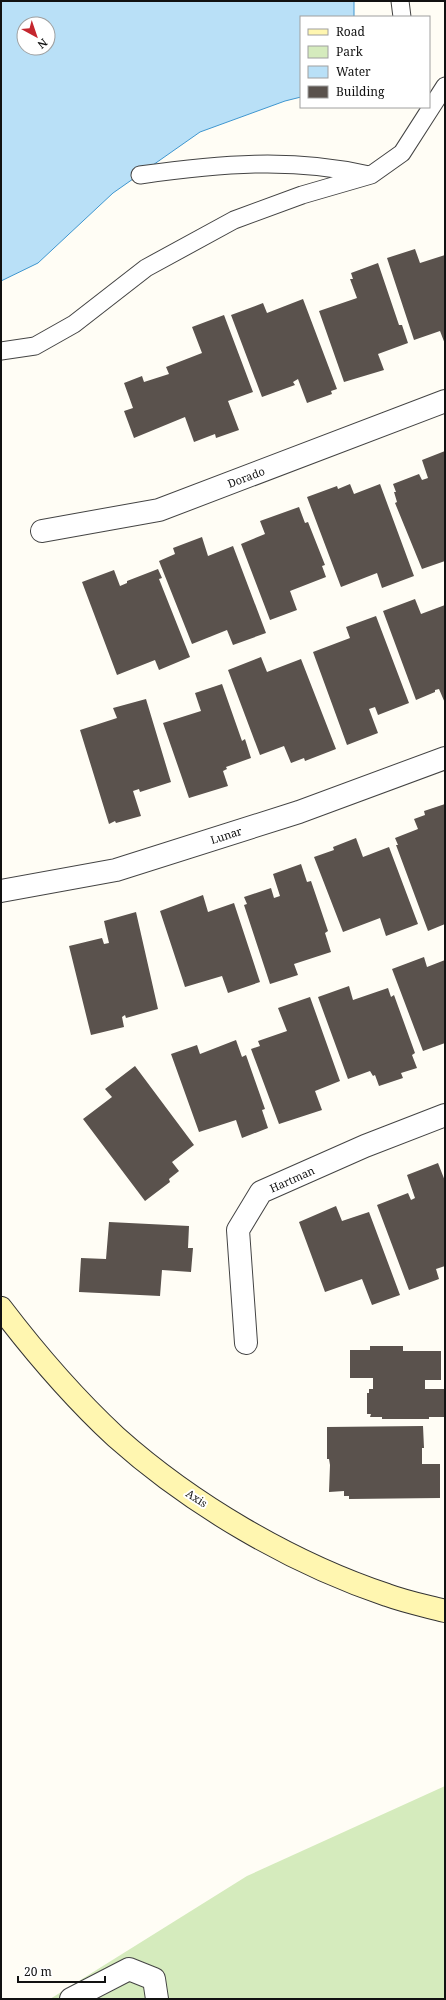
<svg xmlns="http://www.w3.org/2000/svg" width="446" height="2000" font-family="'Noto Serif',serif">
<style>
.green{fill:#d5ebbd}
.water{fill:#b9e0f7;stroke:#3f96cf;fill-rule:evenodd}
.building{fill:#5a524d}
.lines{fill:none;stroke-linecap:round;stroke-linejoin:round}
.lane-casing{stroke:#444;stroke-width:19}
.street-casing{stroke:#444;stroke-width:24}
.secondary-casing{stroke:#333;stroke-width:24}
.lane{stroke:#fff;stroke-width:17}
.street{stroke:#fff;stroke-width:22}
.secondary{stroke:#fff6b0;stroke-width:22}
.labels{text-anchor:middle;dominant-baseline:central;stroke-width:4;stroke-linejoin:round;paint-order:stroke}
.street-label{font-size:11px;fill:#111;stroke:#fff}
</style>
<rect width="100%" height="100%" fill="#fffdf5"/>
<path class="green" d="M445,1786V1999H50L247,1876Z"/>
<path class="water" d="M1,1H354V17H301V97L285,101L200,132L113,193L38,263L1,281ZM24,24H48V48H24Z"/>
<path class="building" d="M415,249L420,263L445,255V344L440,331L414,340L387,258Z
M378,263L399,325H402L408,343L378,354L384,370L344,382L319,311L357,298L350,279H353L351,273Z
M303,299L337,389L331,391L332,394L307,403L298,379L293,382L295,385L262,397L231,315L263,303L267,313Z
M224,315L253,392L228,401L239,430L216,438L215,434L194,442L185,417L134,438L124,411L133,408L124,383L142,376L144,382L169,374L166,367L202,353L192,327Z
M445,451V561L422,569L395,503L397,502L394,492H396L393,484L419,474L422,480L428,478L422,460Z
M350,484L354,494L380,484L414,576L382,588L377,573L341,587L307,497L337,486L338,489Z
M299,507L305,523L308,522L325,565L322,566L326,577L290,591L297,610L270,620L241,544L265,534L260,521Z
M202,537L208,556L233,546L266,633L233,645L227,630L192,644L159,561L175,554L173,548Z
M158,569L162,578L159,579L190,657L159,670L155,660L117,675L82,582L114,570L120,586L127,583V581Z
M415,599L421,614L445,605V703L439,689L435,690V692L416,700L383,611Z
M376,616L409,703L378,715L375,707L369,709L378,733L347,745L313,652L350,638L346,627Z
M261,657L267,672L301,659L336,749L305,761L304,758L291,763L284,746L260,755L228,670Z
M222,684L242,741L245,739L251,758L226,767L227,769L223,771L228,786L189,798L163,723L201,711L195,693Z
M146,699L171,782L140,792L139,789L133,791L141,816L116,823L115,821L109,824L80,730L117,718L113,708Z
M445,804V924L428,931L396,845H398L395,838L418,829L414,819L425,815L424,811Z
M356,838L363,857L389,847L418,924L386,936L380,918L343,932L314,857L334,850L333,847Z
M301,864L307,882L311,881L328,931L325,933L331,952L294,964L298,975L270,984L244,905L247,904L244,897L271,888L274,898L280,896L273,874Z
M203,895L208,912L234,903L260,982L228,993L222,976L185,987L160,911Z
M136,912L158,1009L126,1018L125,1015L122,1017L124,1027L91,1035L69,946L102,938L104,944L109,943L104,921Z
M424,957L427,967L445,960V1043L423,1051L392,969Z
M349,986L353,1000L388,988L391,997L394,995L415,1053L412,1055L417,1068L401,1073L403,1078L379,1086L375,1075L373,1076L370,1071L348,1079L318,997Z
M310,997L340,1081L315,1091L322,1110L279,1124L251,1049L260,1046L258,1041L287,1031L278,1008Z
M236,1040L242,1057L246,1055L265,1109L262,1110L268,1128L242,1138L236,1120L199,1132L171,1054L197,1045L200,1054Z
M135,1066L194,1145L172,1162L179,1171L169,1179L170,1182L145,1201L83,1119L112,1097L105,1089Z
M438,1163L445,1181V1266L436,1269L439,1279L409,1290L377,1205L408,1193L411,1200L415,1198L407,1175Z
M336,1206L342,1221L369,1212L400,1295L372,1305L362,1279L325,1292L299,1222Z
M109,1222L189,1226L188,1248H193L191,1272L162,1270L160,1296L79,1292L81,1258L106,1259Z
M370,1346H403V1351H441V1380H425V1389H445V1417H429V1419H382V1417H370L371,1414H367V1393H369V1389H373V1378H350V1350H370Z
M423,1426L424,1448H422V1464H440V1498L349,1499V1496H344V1491L329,1492L330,1465L329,1459H327V1427Z"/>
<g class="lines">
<g class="lane-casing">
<path id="lane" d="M400,1L402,17
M140,175C218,164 292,157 369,175
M1,351L35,346L74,324L146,268L234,220L302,195L371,175L402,153L445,86"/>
</g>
<g class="street-casing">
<path id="street" d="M42,531L159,510L445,401
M1,891L116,870L299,812L445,758
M246,1343L238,1230L261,1192L365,1146L445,1115
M71,1999L129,1969L154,1979L157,1999"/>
</g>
<g class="secondary-casing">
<path id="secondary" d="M1,1308C36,1354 74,1398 116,1437C191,1504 291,1563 387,1595C406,1602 426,1606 445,1611"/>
</g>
<use href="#lane" class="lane"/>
<use href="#street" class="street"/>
<use href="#secondary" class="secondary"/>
</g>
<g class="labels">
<g class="street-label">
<text transform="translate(246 477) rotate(-21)">Dorado</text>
<text transform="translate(226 835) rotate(-18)">Lunar</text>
<text transform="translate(292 1179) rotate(-24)">Hartman</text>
<text transform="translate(197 1498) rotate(33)">Axis</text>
</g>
</g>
<rect width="446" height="2000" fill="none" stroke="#111111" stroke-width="4"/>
<rect x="300" y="16" width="130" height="92" fill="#ffffff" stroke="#a0a0a0"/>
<rect x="308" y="29" width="20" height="6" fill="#fff6b0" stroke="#a0a0a0"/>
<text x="336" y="36" font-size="12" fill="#111111">Road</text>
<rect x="308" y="46" width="20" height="12" fill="#d5ebbd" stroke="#a0a0a0"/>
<text x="336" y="56" font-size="12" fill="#111111">Park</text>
<rect x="308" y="66" width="20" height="12" fill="#b9e0f7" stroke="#a0a0a0"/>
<text x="336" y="76" font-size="12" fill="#111111">Water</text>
<rect x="308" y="86" width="20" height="12" fill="#5a524d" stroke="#a0a0a0"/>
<text x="336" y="96" font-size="12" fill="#111111">Building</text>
<g transform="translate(36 36) rotate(140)"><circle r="19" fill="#ffffff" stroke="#a0a0a0"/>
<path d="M0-3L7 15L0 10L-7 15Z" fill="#c4262e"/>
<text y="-6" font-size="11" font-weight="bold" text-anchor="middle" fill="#111111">N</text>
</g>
<path d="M18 1976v6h87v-6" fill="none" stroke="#111111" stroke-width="2"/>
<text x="24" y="1976" font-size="12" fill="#111111" stroke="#ffffff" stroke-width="3" paint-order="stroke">20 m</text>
</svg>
